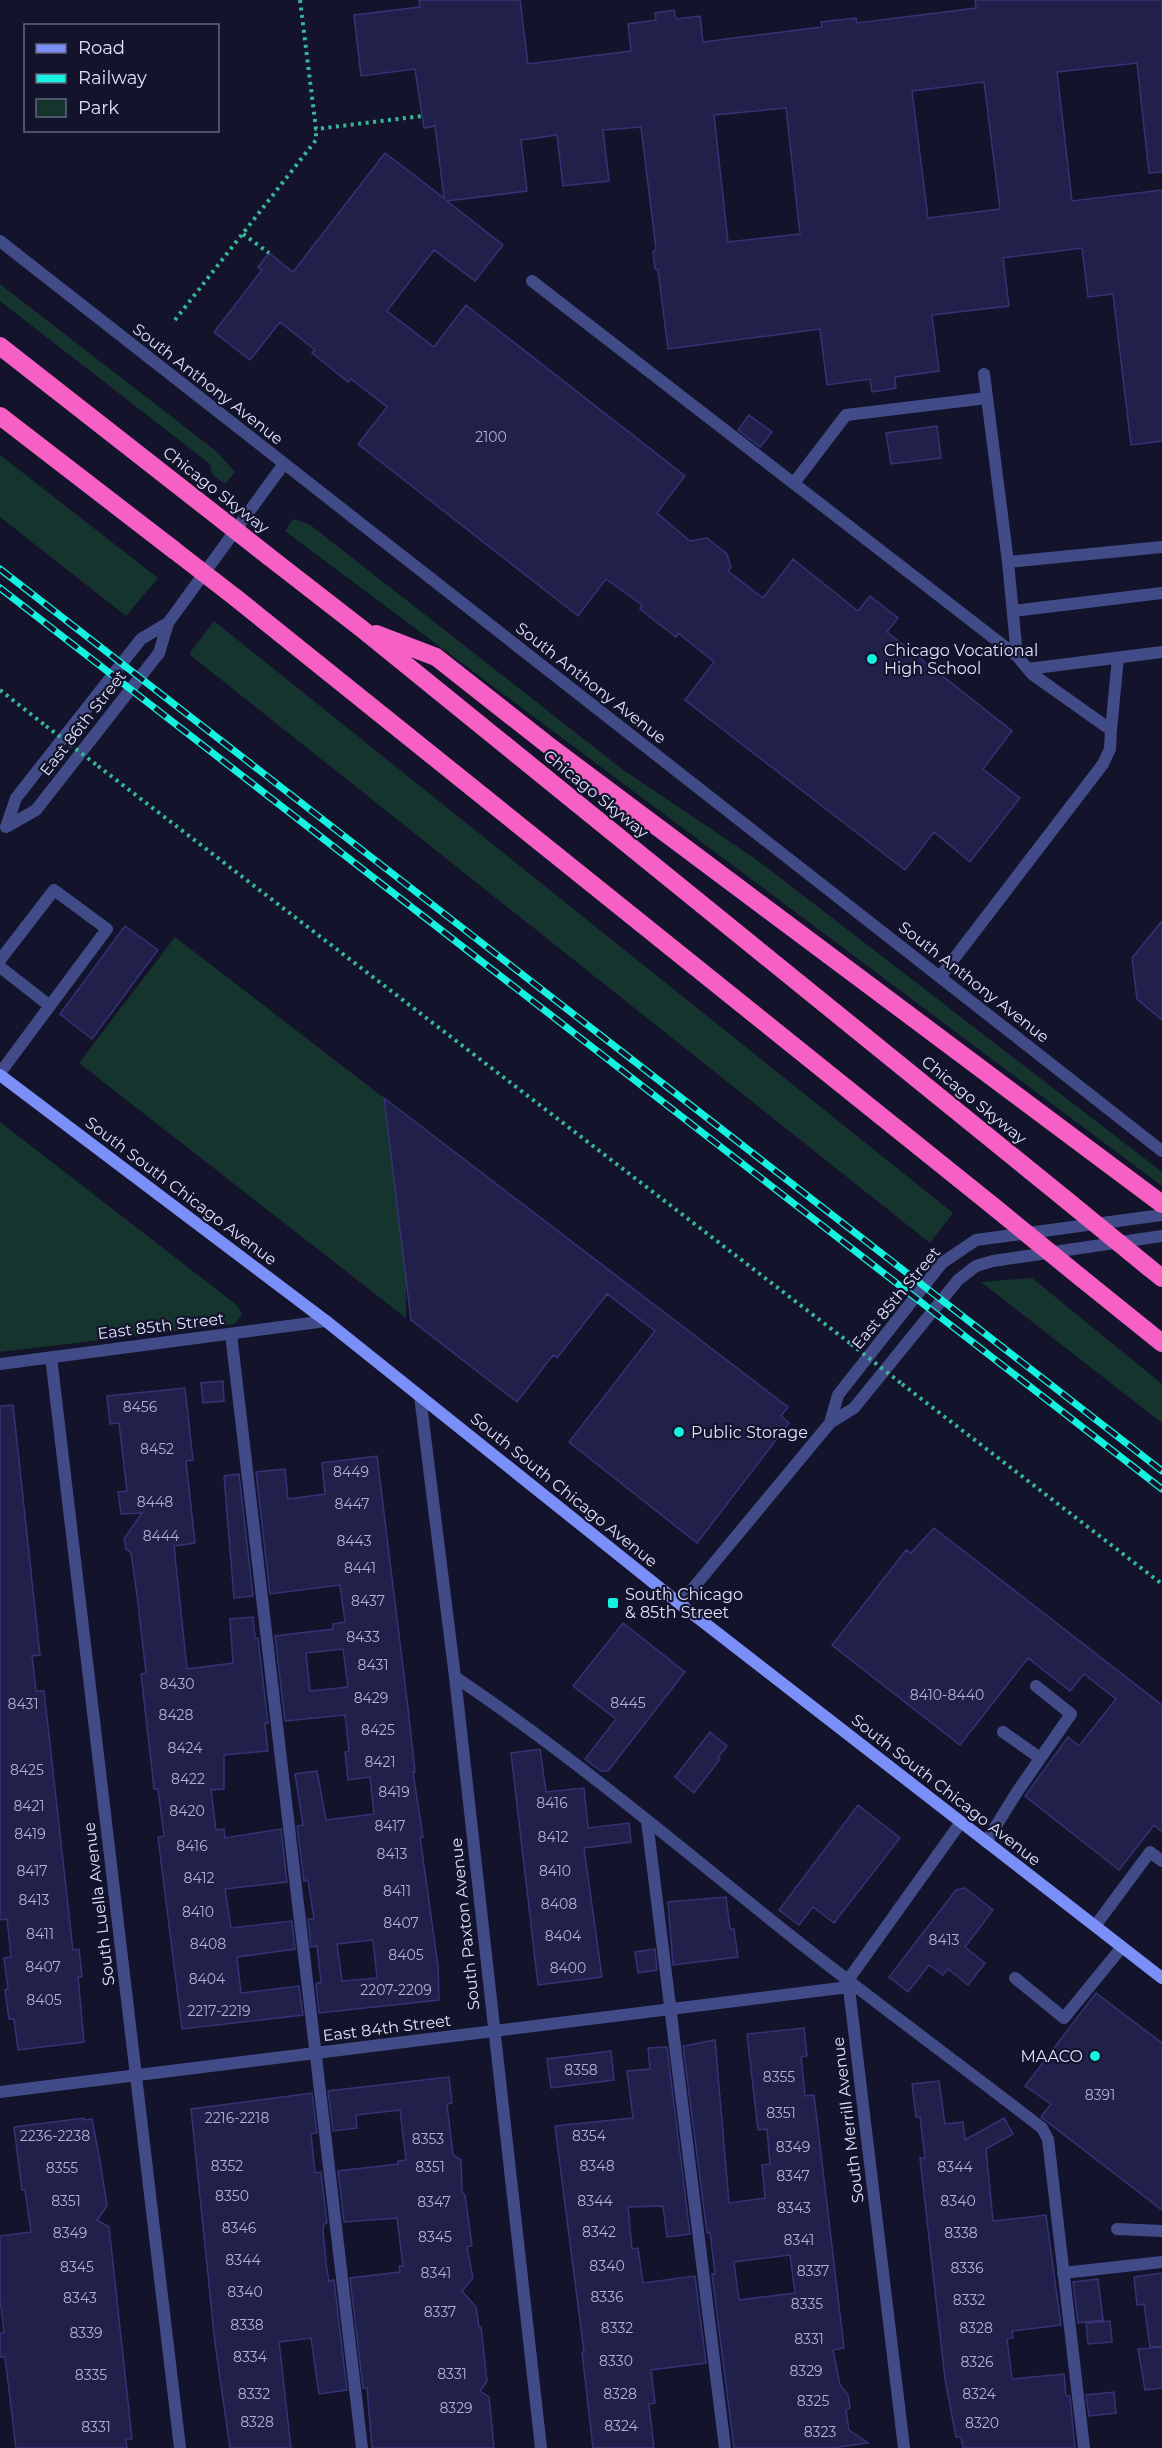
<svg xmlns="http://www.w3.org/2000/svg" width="1162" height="2448" font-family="Montserrat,sans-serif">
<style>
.green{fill:#16342e}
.building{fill:#21204b;stroke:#343375;stroke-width:1.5;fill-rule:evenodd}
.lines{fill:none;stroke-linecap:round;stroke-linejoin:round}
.path{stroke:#38b798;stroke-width:4;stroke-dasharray:3 4.5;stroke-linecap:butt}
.service{stroke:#414b87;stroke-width:12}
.minor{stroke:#414b87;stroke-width:12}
.tertiary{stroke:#414b87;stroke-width:12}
.secondary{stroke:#7b8ff8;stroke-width:12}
.motorway{stroke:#f660c4;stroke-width:18}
.rail-casing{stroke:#15f2df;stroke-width:7}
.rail{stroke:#13132b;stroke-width:4.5;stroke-dasharray:14;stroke-linecap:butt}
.path-bridge{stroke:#38b798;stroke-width:4;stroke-dasharray:3 4.5;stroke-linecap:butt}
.motorway-bridge{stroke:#f660c4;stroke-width:18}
.poi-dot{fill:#15f2df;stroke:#13132b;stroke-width:2}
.labels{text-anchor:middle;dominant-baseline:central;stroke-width:4.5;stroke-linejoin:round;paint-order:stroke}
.number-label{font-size:14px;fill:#afb1d0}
.street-label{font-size:16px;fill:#dee1fd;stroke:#13132b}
.poi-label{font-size:16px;fill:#dee1fd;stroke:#13132b;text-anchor:start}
</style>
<rect width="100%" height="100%" fill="#13132b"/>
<path class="green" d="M0,284L216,451L235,472L225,484L212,474L210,464L0,301Z
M0,455L158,578L126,616L0,517Z
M293,519L309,524L622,769L757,860L1162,1172V1186L285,531Z
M214,621L953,1213L930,1243L189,654Z
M175,937L384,1098L406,1274V1318L79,1063Z
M0,1122L238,1306L242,1315L235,1324L0,1352Z
M1032,1278L1162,1384V1423L981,1282Z"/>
<path class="building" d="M419,0H520L528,64L631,51L628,24L656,20L655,13L674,10L676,19L700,16L703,42L822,27L821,22L856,18L857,23L976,8L975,0H1162V172L1149,173L1137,63L1057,72L1072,201L1162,190V441L1131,445L1113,294L1088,297L1082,248L1003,258L1009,306L932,315L939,371L895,377L896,388L872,392L870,379L827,385L820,329L668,349L658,270L655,269L653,252L656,249L641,127L603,130L609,181L563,186L557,135L521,140L527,191L447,201L503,245L475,281L434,250L387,311L434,347L466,305L685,476L657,513L690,541L707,538L727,554L731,567L728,571L763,598L793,559L858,611L870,596L898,618L887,632L1012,731L983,769L1020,798L970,862L934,832L905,870L721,728L685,700L714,662L678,633L676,637L640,609L642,605L606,579L578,616L395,473L358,444L387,407L351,379L348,382L312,353L315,350L280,322L250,360L214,332L262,270L258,267L269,253L293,272L385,153L444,198L435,126L424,128L415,69L361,76L354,15L420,7ZM984,82L1000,209L928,218L912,91ZM786,108L800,234L728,242L714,115Z
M749,415L772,432L760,447L738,430Z
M937,426L941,458L891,464L886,433Z
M1162,921V1020L1137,999L1132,958Z
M125,926L158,950L92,1039L60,1014Z
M384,1098L788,1407L781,1416L789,1423L697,1543L569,1442L655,1331L607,1294L557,1358L553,1355L517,1402L411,1320Z
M223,1381L224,1401L203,1403L201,1383Z
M185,1388L193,1460L186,1461L195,1543L174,1546L187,1669L233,1663L230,1619L253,1617L255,1638H258L268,1723H265L268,1751L224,1755V1789L211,1790L216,1830L224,1829L225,1838L281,1829L287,1882L225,1889L231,1928L292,1921L295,1949L237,1957L241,1993L299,1986L303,2015L182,2029L158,1837L164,1836L158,1789H154L152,1770L141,1674L146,1673L137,1595L131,1553L126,1549L124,1539L142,1513L121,1514L118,1492L127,1491L119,1423L110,1424L107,1396Z
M13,1405L40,1655L32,1656L36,1691H44L73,1950L79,1949L82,1977H78L84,2042L18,2050L14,2019H9L5,1990L8,1989L4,1958L11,1957L7,1919L0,1920V1406Z
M377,1456L408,1708L415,1772H413L423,1837H420L438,1966L439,2000L319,2013L316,1984L321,1982L317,1946L311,1947L308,1919H314L308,1880L304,1881L297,1826L303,1825L295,1774L317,1771L326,1820L374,1814L370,1777L348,1780L345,1752L349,1751L345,1715L285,1721L275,1636L333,1629V1624L345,1622L340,1585L270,1594L256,1472L285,1469L288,1499L325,1494L322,1463ZM343,1649L348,1687L310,1691L306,1653ZM373,1940L377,1978L342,1981L337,1944Z
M239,1474L253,1596L234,1598L224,1476Z
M934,1528L1162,1705V1832L1154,1825L1119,1870L1025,1796L1068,1737L1079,1746L1116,1699L1084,1674L1070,1691L1028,1658L960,1745L832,1645L906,1550L911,1553Z
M623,1623L685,1672L608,1771H601L585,1759L616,1719L573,1686Z
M710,1732L727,1746L718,1757L720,1759L694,1793L675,1777Z
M540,1749L546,1792L584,1788L588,1828L629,1823L631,1842L584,1848L602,1977L538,1985L511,1753Z
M858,1805L900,1838L834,1923L813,1907L799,1925L779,1910Z
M965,1888L993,1910L965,1947L985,1963L968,1985L948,1969L943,1975L929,1965L908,1992L889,1977L956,1890Z
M726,1897L730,1929H734L738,1957L673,1965L668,1902Z
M655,1949L657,1970L638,1973L635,1952Z
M1096,1993L1162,2043V2210L1041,2117L1051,2104L1025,2086Z
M804,2028L807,2056L801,2057L805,2096L814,2095L844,2348L833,2350L840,2385L848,2395L850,2408L846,2411L849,2430L868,2443L832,2448H734L712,2274H715L710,2232L707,2233L683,2046L715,2040L729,2203L765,2198L762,2165L770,2164L767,2129L758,2130L747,2034ZM790,2255L795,2293L739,2300L734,2262Z
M667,2047L690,2234L667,2237L663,2206L628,2207L632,2249L638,2248L643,2283L695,2276L706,2363L651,2370L655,2403L649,2404L654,2448H593L582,2352H584L555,2126L633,2118L627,2071L650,2069L648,2048Z
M611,2051L614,2080L551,2088L547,2059Z
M449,2077L452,2103L447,2104L453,2155L461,2160L462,2192L465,2195L472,2246L467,2247L473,2278L462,2291L476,2307L479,2327H481L487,2381L480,2391L489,2397L494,2448H372L367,2388H363L350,2278L400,2272L399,2266H403L397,2218L344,2222L338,2171L398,2164V2161L406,2160L400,2110L356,2115L357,2128L333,2131L328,2091Z
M939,2081L945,2124L963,2122L965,2140L1004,2118L1013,2134L986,2149L993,2221L1046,2215L1061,2325L1012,2331L1013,2338L1007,2339L1012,2379L1064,2374L1066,2396H1070L1075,2448H963L961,2437H956L945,2379L920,2158H925L920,2117H916L912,2084Z
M312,2093L317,2133L311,2134L315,2173L321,2172L327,2223L324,2224L323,2231L327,2270L329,2281L334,2280L347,2390L319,2394L311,2338L279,2342L291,2448H230L215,2343L191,2109Z
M84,2118V2120L92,2119L100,2161L107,2206L97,2220L109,2227L132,2439H126L127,2448H16L5,2357H0V2333H4L0,2298V2236L31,2232L25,2190H22L14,2127Z
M1162,2273V2346L1150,2347L1144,2304L1137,2305L1134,2277Z
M1098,2279L1103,2320L1078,2323L1073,2282Z
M1110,2321L1112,2342L1088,2344L1086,2323Z
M1162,2347V2388L1145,2390L1138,2349Z
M1114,2392L1116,2413L1089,2416L1086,2395Z"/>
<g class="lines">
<path class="path" d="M300,0L316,129L422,116
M243,234L269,253
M175,320L316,140V129
M0,690L46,726
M98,766L851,1344
M902,1384L1162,1584"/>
<path class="service" d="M532,281L1017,656
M984,374L1008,562
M794,483L846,415L987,398
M1013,611L1162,593
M1028,669L1162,652
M1111,730L1118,658
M0,960L54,890L107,929L0,1073
M0,967L50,1006
M940,977L1103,764L1110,749L1111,730L1032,674L1017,656L1008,562L1162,547
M231,1334L362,2448
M455,1677C570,1754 677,1845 786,1932C870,1999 957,2062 1042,2128L1048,2139L1084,2448
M1003,1732L1040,1758
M647,1821L725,2448
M986,1842L1017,1792L1071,1714L1036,1686
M1095,1926L1150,1852L1162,1861
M1015,1978L1064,2018L1122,1947
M1117,2229L1162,2231
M1063,2273L1162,2262"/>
<path class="minor" d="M168,623L141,639L16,798L6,827L36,810L159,653L168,623L283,465
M51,1357L180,2448
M0,1364L326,1321
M420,1396L455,1677L541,2448
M830,1423L838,1395L942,1263L976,1240L1162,1215
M680,1604L830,1423L854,1408L958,1280L976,1266L993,1261L1162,1236
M0,2092L849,1987
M904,2448L848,1980L961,1822"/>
<path class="tertiary" d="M0,241L1162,1151"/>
<path class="secondary" d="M0,1075L326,1321L680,1604L1162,1978"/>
<path class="motorway" d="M0,346L207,508
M0,416L174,550
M268,556L362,629L1064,1198
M236,598L993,1206
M376,634L436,657L553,749L1162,1204
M1147,1266L1162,1278
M1080,1277L1162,1343"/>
<g class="rail-casing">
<path id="rail" d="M0,569L1162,1471
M0,588L1162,1489"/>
</g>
<use href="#rail" class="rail"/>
<path class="path-bridge" d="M46,726L98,766
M851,1344L902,1384"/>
<path class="motorway-bridge" d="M207,508L268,556
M174,550L236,598
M1064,1198L1147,1266
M993,1206L1080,1277"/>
</g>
<g class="poi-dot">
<circle cx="872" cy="659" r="6"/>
<circle cx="679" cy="1432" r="6"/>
<rect x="607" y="1597" width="12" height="12" rx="3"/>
<circle cx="1095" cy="2056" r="6"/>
</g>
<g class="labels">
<g class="number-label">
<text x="491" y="437">2100</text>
<text x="140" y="1407">8456</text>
<text x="157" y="1449">8452</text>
<text x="351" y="1472">8449</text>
<text x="155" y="1502">8448</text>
<text x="352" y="1504">8447</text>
<text x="161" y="1536">8444</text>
<text x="354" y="1541">8443</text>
<text x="360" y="1568">8441</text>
<text x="368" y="1601">8437</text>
<text x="363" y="1637">8433</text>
<text x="373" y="1665">8431</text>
<text x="177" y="1684">8430</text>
<text x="947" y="1695">8410-8440</text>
<text x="371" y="1698">8429</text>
<text x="628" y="1703">8445</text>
<text x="23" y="1704">8431</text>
<text x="176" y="1715">8428</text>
<text x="378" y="1730">8425</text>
<text x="185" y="1748">8424</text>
<text x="380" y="1762">8421</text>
<text x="27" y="1770">8425</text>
<text x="188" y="1779">8422</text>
<text x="394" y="1792">8419</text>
<text x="552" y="1803">8416</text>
<text x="29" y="1806">8421</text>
<text x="187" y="1811">8420</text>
<text x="390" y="1826">8417</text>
<text x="30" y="1834">8419</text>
<text x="553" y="1837">8412</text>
<text x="192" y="1846">8416</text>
<text x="392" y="1854">8413</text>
<text x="32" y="1871">8417</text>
<text x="555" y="1871">8410</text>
<text x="199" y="1878">8412</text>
<text x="397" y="1891">8411</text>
<text x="34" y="1900">8413</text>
<text x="559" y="1904">8408</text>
<text x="198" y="1912">8410</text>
<text x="401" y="1923">8407</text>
<text x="40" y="1934">8411</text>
<text x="563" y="1936">8404</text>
<text x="944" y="1940">8413</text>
<text x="208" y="1944">8408</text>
<text x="406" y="1955">8405</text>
<text x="43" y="1967">8407</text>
<text x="568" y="1968">8400</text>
<text x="207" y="1979">8404</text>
<text x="396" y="1990">2207-2209</text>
<text x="44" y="2000">8405</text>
<text x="219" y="2011">2217-2219</text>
<text x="581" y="2070">8358</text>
<text x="779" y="2077">8355</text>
<text x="1100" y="2095">8391</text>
<text x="781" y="2113">8351</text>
<text x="237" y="2118">2216-2218</text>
<text x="55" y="2136">2236-2238</text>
<text x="589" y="2136">8354</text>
<text x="428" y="2139">8353</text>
<text x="793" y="2147">8349</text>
<text x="227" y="2166">8352</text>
<text x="597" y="2166">8348</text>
<text x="430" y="2167">8351</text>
<text x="955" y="2167">8344</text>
<text x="62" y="2168">8355</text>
<text x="793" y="2176">8347</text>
<text x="232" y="2196">8350</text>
<text x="66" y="2201">8351</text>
<text x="595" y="2201">8344</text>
<text x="958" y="2201">8340</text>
<text x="434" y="2202">8347</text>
<text x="794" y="2208">8343</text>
<text x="239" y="2228">8346</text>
<text x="599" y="2232">8342</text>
<text x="70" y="2233">8349</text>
<text x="961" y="2233">8338</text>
<text x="435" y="2237">8345</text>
<text x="799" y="2240">8341</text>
<text x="243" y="2260">8344</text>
<text x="607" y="2266">8340</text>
<text x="77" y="2267">8345</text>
<text x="967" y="2268">8336</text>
<text x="813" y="2271">8337</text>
<text x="436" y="2273">8341</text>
<text x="245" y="2292">8340</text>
<text x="607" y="2297">8336</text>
<text x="80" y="2298">8343</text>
<text x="969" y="2300">8332</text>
<text x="807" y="2304">8335</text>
<text x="440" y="2312">8337</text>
<text x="247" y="2325">8338</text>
<text x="617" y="2328">8332</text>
<text x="976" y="2328">8328</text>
<text x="86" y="2333">8339</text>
<text x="809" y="2339">8331</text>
<text x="250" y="2357">8334</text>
<text x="616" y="2361">8330</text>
<text x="977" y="2362">8326</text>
<text x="806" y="2371">8329</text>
<text x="452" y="2374">8331</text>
<text x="91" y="2375">8335</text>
<text x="254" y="2394">8332</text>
<text x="620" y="2394">8328</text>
<text x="979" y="2394">8324</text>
<text x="813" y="2401">8325</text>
<text x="456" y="2408">8329</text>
<text x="257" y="2422">8328</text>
<text x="982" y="2423">8320</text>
<text x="621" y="2426">8324</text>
<text x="96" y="2427">8331</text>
<text x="820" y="2432">8323</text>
</g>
<g class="street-label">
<text transform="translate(208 384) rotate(38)">South Anthony Avenue</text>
<text transform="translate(216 490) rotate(38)">Chicago Skyway</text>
<text transform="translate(591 683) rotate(38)">South Anthony Avenue</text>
<text transform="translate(83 723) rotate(-52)">East 86th Street</text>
<text transform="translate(596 794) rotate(39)">Chicago Skyway</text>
<text transform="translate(974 982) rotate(38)">South Anthony Avenue</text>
<text transform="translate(974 1100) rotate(39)">Chicago Skyway</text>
<text transform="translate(181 1191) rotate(37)">South South Chicago Avenue</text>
<text transform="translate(896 1298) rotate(-50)">East 85th Street</text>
<text transform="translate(161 1326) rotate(-7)">East 85th Street</text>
<text transform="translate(564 1490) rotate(39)">South South Chicago Avenue</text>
<text transform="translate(946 1790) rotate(38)">South South Chicago Avenue</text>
<text transform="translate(99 1904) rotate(-97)">South Luella Avenue</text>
<text transform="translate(465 1924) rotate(-96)">South Paxton Avenue</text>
<text transform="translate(387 2028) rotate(-7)">East 84th Street</text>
<text transform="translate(848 2120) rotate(-97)">South Merrill Avenue</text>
</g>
<g class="poi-label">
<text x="884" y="650">Chicago Vocational<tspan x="884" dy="18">High School</tspan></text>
<text x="691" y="1432">Public Storage</text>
<text x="625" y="1594">South Chicago<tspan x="625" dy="18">&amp; 85th Street</tspan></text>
<text x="1083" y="2056" text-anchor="end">MAACO</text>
</g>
</g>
<rect x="24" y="24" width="195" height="108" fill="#13132b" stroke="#64657f" stroke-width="1.5"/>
<rect x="36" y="44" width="30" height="9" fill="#7b8ff8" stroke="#64657f" stroke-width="1.5"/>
<text x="78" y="54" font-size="18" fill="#dee1fd">Road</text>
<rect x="36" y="74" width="30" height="9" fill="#15f2df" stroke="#64657f" stroke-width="1.5"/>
<text x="78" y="84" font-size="18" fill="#dee1fd">Railway</text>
<rect x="36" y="99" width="30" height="18" fill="#16342e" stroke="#64657f" stroke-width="1.5"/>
<text x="78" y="114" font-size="18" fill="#dee1fd">Park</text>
</svg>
